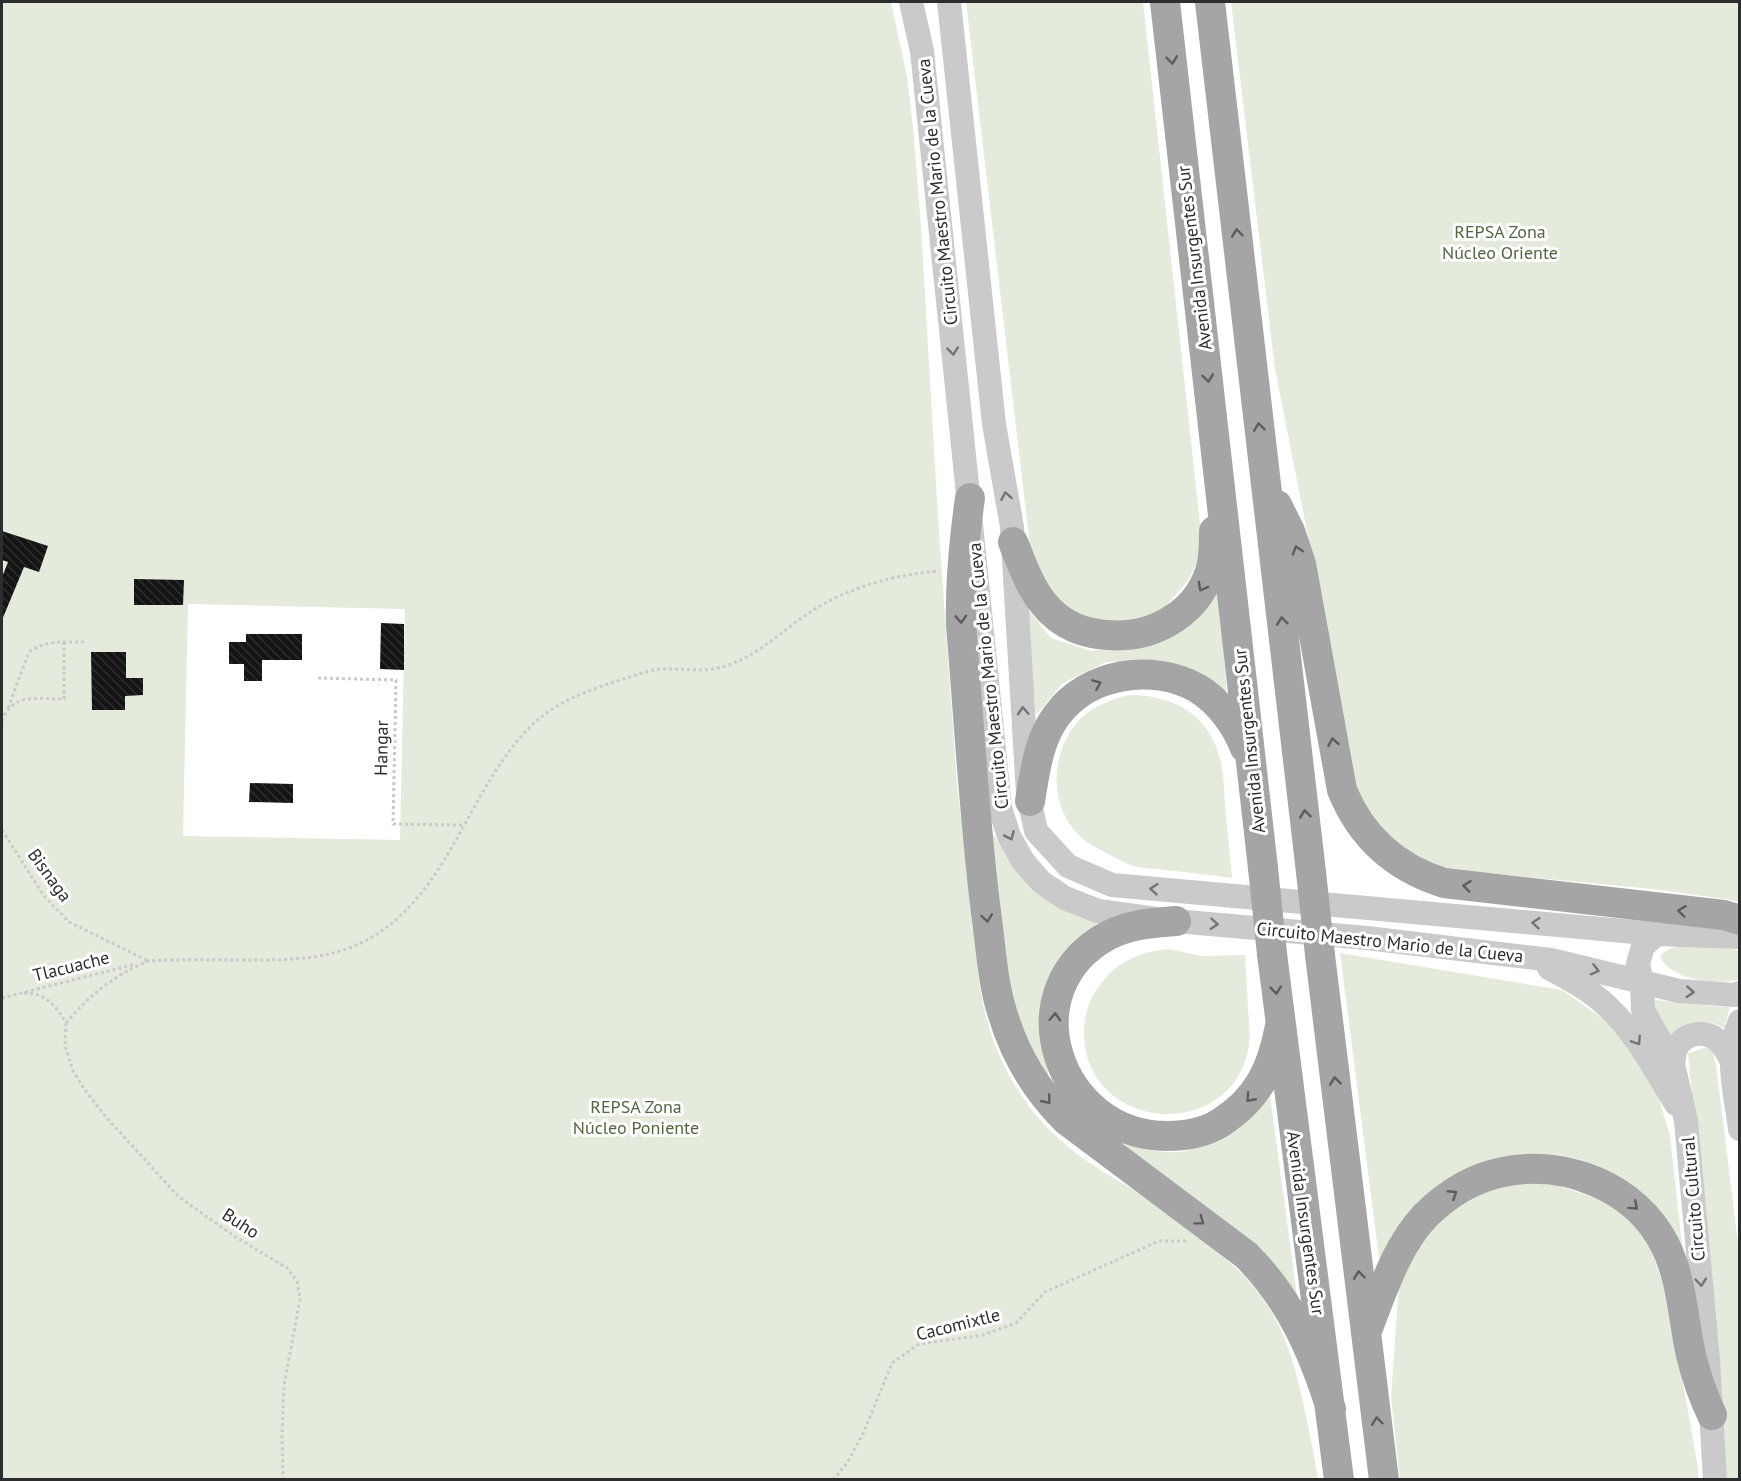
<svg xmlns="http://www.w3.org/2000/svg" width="1741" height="1481" font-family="'PT Sans',sans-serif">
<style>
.grass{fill:#e4eadc;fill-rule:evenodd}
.building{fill:url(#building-back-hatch)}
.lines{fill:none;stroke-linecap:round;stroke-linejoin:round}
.path{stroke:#cacaca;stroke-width:3;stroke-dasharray:3 3;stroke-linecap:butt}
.minor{stroke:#cacaca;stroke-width:24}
.major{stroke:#a5a5a5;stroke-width:30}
.major-bridge{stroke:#a5a5a5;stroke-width:30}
.oneway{stroke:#5d5d5d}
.oneway2{stroke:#747474}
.labels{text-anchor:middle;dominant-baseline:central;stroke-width:6;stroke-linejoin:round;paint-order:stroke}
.street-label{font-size:18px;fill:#2d2d2d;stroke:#fff}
.park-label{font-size:18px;fill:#52653f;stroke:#fff}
</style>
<defs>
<pattern id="building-back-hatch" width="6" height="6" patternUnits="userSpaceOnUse" patternTransform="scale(1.5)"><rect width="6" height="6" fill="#141414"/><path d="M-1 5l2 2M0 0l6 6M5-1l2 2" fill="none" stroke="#2e2e2e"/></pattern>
</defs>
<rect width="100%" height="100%" fill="#fff"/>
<path class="grass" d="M2,2H891L907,77L913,127L921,227L938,518L957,784L976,949C980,1031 1010,1103 1077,1154C1101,1172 1129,1186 1154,1203C1167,1212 1180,1223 1193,1233C1217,1252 1242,1270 1260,1295C1288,1332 1298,1377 1307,1421C1311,1441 1315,1460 1318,1479H2ZM188,604L405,609L400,840L183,836Z
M966,2H1143L1201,533L1200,553L1189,579L1164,609L1122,626L1075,614L1045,593L1030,546Z
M1231,2H1739V901L1653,889L1444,869L1419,860L1384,834L1357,796L1329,657L1308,536L1275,369Z
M1218,582L1227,694L1159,660L1106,662L1063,683L1036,715L1025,606L1051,638L1091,651L1141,645L1197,620Z
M1130,695C1173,695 1209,714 1220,759C1224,773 1224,790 1225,804C1227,829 1230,854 1232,878C1210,875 1187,872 1164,870C1154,868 1142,869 1133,866C1124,863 1091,845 1084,840C1047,809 1049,751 1081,718C1095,705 1112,699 1130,695Z
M993,834L1032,891L1068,912L1105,923L1045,1052L1051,1092L1023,1037L1008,989Z
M1691,944L1732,949L1739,951V980C1717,984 1671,981 1660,957C1665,947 1680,946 1691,944Z
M1168,949L1202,956L1245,955C1246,973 1247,991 1248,1009C1249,1023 1251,1037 1248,1050C1228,1145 1084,1130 1084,1033C1084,1017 1089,999 1099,986C1116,962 1139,952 1168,949Z
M1340,953L1562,990L1616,1028L1652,1075L1670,1136L1683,1254L1647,1199L1576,1158H1510L1441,1182L1379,1258Z
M1654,1000L1711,1006L1730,1007L1724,1028C1705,1017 1684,1021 1671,1037L1649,1004Z
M1711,1046L1716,1065L1739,1251V1479H1723L1716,1359L1688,1053Z
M1270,1095L1297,1296L1120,1144C1138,1148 1167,1155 1185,1151C1218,1143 1244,1115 1270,1095Z
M1506,1180L1559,1186L1608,1202L1647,1238L1668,1298L1698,1468V1479H1400L1391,1397L1399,1285L1417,1242L1446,1206Z"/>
<path class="building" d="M2,531L48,546L39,572L24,567L2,620V577L8,562L2,560Z
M134,579L184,580L183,605H134Z
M381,623L404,624V670L380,669Z
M246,634H302V660H262V681H244V664H229V642H246Z
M91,652H126V678H143V695L125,696V710H92Z
M250,783L293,784V803L249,802Z"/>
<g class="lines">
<path class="path" d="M318,678L396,680L393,824L462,825
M8,708L29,652C46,640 64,642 84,642
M2,721C12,692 39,699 64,699V642
M2,830L44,896L69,922L148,961
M24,993C46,993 56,1006 66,1023
M2,998L136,964
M66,1023C89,995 115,975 148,961C179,959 211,960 242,960C286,960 327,961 367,940C449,895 467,791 529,728C556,700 593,689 629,677C640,674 649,670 661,669C687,668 705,674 731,664C759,654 781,632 806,615C845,588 892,575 939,571
M66,1023L65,1046L73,1071L85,1090L105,1116L179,1197L234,1236L287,1268L297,1281L300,1299L284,1386L282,1435L283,1480
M833,1480L847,1463L863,1434L892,1363L919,1344L983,1335L1016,1323L1045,1292L1159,1241H1189"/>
<path class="minor" d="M911,2L922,51C948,303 975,556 1000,808L1009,836L1023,861L1041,882L1065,898L1098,911L1164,920L1367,938L1551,960L1679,991L1735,995L1740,993
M949,2L994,424L1012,527L1028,794L1036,831L1068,866L1112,885L1657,934L1740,937
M1657,934L1643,946L1638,964L1642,982L1643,1010L1673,1064L1686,1121L1708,1360L1715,1480
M1549,968C1570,979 1590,990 1607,1006C1636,1033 1655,1070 1676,1104
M1740,1021C1724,1054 1736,1095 1740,1129
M1673,1064C1674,1060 1674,1053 1676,1049C1682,1035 1700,1030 1713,1037C1721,1041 1727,1052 1731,1059"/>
<path class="major" d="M1165,2L1263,868
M1210,2L1311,872
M970,498C964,541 960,582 961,625C969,720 974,817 986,912C991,946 992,982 1003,1015C1015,1055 1036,1090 1066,1120L1246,1255C1290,1299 1313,1351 1331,1409
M1277,505L1290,531L1301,564L1342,790C1361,837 1396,868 1444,883L1724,915L1740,920
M1013,542C1024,569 1033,598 1057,617C1072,629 1090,634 1108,635C1155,639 1202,611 1212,563C1214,552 1214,541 1214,531
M1030,801C1035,772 1038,740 1057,715C1088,673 1152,663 1197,688C1219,701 1236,725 1245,748
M1176,921C1153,923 1130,924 1109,935C1007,989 1058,1136 1167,1136C1186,1136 1204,1133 1220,1123C1258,1099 1272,1069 1280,1026
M1272,954L1339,1480
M1320,955L1384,1480
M1366,1333C1382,1293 1395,1248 1425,1216C1446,1195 1473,1178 1503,1172C1565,1159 1636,1187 1665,1245C1682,1279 1683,1319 1691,1355C1696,1376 1703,1396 1712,1415"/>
<path class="major-bridge" d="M1263,868L1272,954
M1311,872L1320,955"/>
</g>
<defs><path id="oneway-chevron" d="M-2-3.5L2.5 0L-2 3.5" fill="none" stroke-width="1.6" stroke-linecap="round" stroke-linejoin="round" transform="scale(1.5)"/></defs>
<g class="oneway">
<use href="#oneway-chevron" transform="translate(1172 60) rotate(83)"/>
<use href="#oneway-chevron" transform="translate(1237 233) rotate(-97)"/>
<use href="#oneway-chevron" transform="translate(1208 378) rotate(83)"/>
<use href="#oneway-chevron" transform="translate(1259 427) rotate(-97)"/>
<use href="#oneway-chevron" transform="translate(1297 550) rotate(-107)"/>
<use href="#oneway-chevron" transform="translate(1202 587) rotate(119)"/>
<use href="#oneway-chevron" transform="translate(961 619) rotate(88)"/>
<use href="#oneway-chevron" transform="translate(1282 621) rotate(-97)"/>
<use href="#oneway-chevron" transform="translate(1097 684) rotate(-23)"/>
<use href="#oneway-chevron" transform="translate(1333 742) rotate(-100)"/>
<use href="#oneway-chevron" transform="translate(1305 814) rotate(-97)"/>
<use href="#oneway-chevron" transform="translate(1467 886) rotate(-173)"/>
<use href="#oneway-chevron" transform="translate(1682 911) rotate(-173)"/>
<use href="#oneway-chevron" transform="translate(987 918) rotate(82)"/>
<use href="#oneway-chevron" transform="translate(1276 990) rotate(84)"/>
<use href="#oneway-chevron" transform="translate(1055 1017) rotate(-87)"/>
<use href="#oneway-chevron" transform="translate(1335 1081) rotate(-97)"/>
<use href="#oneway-chevron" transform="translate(1250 1098) rotate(132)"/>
<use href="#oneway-chevron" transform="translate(1047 1100) rotate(51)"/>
<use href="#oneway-chevron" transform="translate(1453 1194) rotate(-33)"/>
<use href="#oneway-chevron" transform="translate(1634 1206) rotate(42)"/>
<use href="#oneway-chevron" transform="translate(1200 1221) rotate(37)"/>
<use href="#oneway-chevron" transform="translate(1359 1275) rotate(-97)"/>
<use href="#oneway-chevron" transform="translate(1377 1421) rotate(-97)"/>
</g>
<g class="oneway2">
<use href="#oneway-chevron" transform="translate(953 351) rotate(84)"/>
<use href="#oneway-chevron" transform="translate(1006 496) rotate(-100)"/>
<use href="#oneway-chevron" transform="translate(1023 711) rotate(-93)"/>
<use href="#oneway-chevron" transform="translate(1010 836) rotate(66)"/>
<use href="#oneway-chevron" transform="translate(1154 889) rotate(-175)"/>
<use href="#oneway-chevron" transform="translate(1536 923) rotate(-175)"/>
<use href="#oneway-chevron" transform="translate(1214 924) rotate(5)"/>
<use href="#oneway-chevron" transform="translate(1595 970) rotate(14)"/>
<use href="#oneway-chevron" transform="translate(1690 992) rotate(4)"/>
<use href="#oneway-chevron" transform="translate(1637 1041) rotate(57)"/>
<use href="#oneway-chevron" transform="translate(1701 1282) rotate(85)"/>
</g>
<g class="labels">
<g class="street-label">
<text transform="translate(937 192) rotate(-96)">Circuito Maestro Mario de la Cueva</text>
<text transform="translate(1194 258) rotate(-97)">Avenida Insurgentes Sur</text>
<text transform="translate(988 676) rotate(-96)">Circuito Maestro Mario de la Cueva</text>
<text transform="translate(1249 741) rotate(-96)">Avenida Insurgentes Sur</text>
<text transform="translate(381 748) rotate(-89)">Hangar</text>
<text transform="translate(50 875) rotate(54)">Bisnaga</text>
<text transform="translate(1390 942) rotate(6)">Circuito Maestro Mario de la Cueva</text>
<text transform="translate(71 966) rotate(-14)">Tlacuache</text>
<text transform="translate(1693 1199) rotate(-95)">Circuito Cultural</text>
<text transform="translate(241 1223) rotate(33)">Buho</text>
<text transform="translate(1306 1223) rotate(82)">Avenida Insurgentes Sur</text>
<text transform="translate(958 1324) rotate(-14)">Cacomixtle</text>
</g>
<g class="park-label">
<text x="1500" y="231">REPSA Zona<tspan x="1500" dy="21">Núcleo Oriente</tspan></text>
<text x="636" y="1106">REPSA Zona<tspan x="636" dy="21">Núcleo Poniente</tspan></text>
</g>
</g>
<rect width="1741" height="1481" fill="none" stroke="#2d2d2d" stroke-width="6"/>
</svg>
